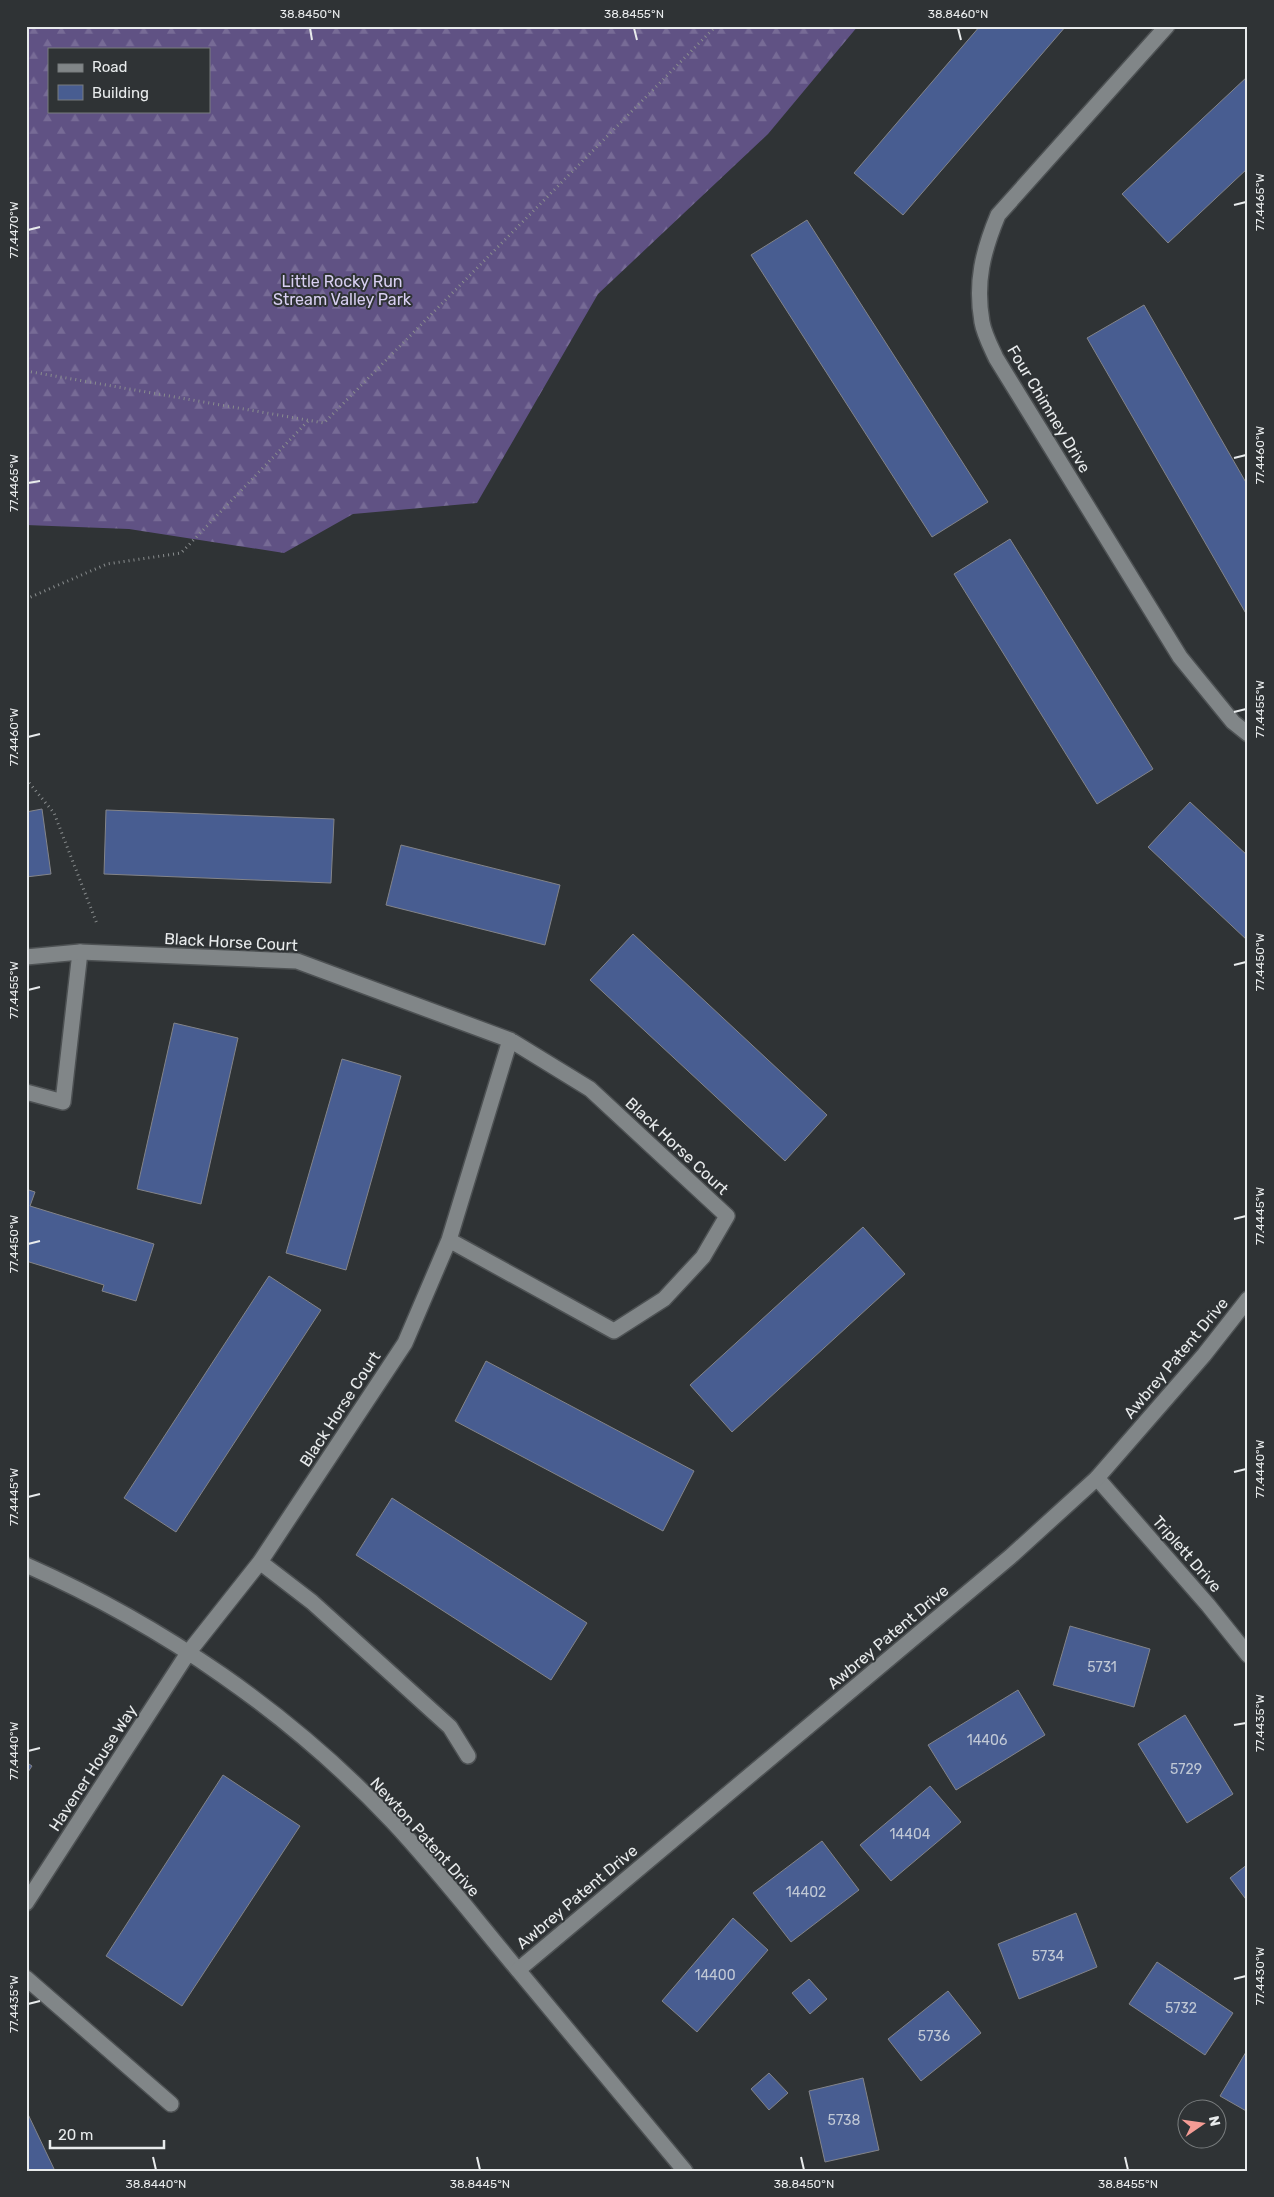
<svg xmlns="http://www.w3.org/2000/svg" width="1274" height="2197" font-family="Rubik,sans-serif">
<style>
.forest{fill:url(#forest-firs);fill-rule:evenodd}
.building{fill:#485d91;stroke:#838489}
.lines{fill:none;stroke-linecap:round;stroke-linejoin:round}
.lane-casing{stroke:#4d5153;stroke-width:18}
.street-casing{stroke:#4d5153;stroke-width:18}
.secondary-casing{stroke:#4d5153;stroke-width:18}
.path{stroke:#898d8e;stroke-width:3;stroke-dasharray:1 4;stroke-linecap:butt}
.lane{stroke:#818688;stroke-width:15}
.street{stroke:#818688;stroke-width:15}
.secondary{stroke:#818688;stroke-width:15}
.ticks{fill:none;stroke:#e8ebec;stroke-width:2}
.labels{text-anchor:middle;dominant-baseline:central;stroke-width:4;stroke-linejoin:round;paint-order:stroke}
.number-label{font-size:14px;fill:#c0c8d5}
.park-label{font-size:16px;fill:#d9d0f2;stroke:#2f3335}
.street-label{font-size:16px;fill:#e8ebec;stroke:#2f3335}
.neatline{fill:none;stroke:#e8ebec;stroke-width:2}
.ticks-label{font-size:12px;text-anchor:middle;fill:#e8ebec}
</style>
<defs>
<pattern id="forest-firs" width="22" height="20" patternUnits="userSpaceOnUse" patternTransform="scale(1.25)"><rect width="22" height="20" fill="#605284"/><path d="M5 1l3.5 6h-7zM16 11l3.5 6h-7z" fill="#776b96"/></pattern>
</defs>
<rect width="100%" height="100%" fill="#2f3335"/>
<path class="forest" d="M26,26H858L768,134L598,294L477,503L353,514L284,553L129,529L26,525ZM49,49H209V111H49Z"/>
<path class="building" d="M980,26H1066L903,215L854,173Z
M1248,76V168L1168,243L1122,194Z
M807,220L988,502L932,537L751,255Z
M1144,305L1248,486V617L1087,338Z
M1010,539L1153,769L1097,804L954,574Z
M1190,802L1248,856V941L1148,847Z
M42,809L51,874L26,877V812Z
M106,810L334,819L331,883L104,874Z
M401,845L560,885L545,945L386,905Z
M633,934L827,1115L785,1161L590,980Z
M174,1023L238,1038L201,1204L137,1189Z
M342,1059L401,1076L346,1270L286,1253Z
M26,1189L35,1192L30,1206L154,1244L136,1301L102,1291L104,1285L26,1261Z
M863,1227L905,1274L732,1432L690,1385Z
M269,1276L321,1310L176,1532L124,1498Z
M486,1361L694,1471L663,1531L455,1421Z
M392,1498L587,1623L551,1680L356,1555Z
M1070,1626L1150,1649L1134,1707L1053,1685Z
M1018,1690L1045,1735L956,1790L928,1745Z
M1185,1715L1233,1794L1187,1823L1138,1744Z
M26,1762L32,1766L26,1775Z
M223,1775L300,1826L182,2006L106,1956Z
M930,1786L961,1822L891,1881L860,1845Z
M822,1841L859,1890L791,1942L753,1893Z
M1248,1864V1902L1230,1878Z
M1076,1913L1097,1967L1019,1999L998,1944Z
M733,1918L768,1950L697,2032L662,2001Z
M1157,1962L1233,2013L1205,2055L1129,2004Z
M809,1979L827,1999L810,2014L792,1993Z
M948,1991L981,2033L921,2081L888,2039Z
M1246,2052H1248V2112L1220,2096Z
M769,2073L788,2093L769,2110L751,2089Z
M863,2078L879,2150L825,2162L809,2091Z
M26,2110L55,2171H26Z"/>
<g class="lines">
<g class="lane-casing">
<path id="lane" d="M26,1092L63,1102L80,952
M26,1978L171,2104"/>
</g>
<g class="street-casing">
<path id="street" d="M1167,26L998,215C983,251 975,282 982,322C984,334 991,347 996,358L1180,657L1233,722L1248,734
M26,957L80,952L297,961L510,1040L590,1089L727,1216L703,1257L664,1299L614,1331L449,1240
M1097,1478L1208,1605L1248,1655
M260,1562L312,1602L450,1727L468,1756
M26,1565C164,1626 290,1713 393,1822C437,1869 477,1921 518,1970
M26,1903L188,1653L260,1562L405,1343L449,1240L510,1040"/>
</g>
<g class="secondary-casing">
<path id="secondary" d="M685,2171L518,1970L1010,1557L1097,1478L1204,1355L1248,1299"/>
</g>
<path class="path" d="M26,371L324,423L716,26
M26,599L107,564L181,553L308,421
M26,779L54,813L97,924"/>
<use href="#lane" class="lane"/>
<use href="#street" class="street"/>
<use href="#secondary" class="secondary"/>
</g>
<path class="ticks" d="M310,28L312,40M634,28L637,40M958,28L961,40M1234,205L1246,202M28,230L40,227M1234,458L1246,455M28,483L40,481M1234,712L1246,709M28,737L40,734M1234,965L1246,962M28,990L40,987M1234,1219L1246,1216M28,1244L40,1241M1234,1472L1246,1469M28,1497L40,1494M1234,1725L1246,1723M28,1751L40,1748M1234,1979L1246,1976M28,2004L40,2001M153,2157L156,2170M477,2157L480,2170M801,2157L804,2170M1125,2157L1128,2170"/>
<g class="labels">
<g class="number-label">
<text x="1102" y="1667">5731</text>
<text x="987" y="1740">14406</text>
<text x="1186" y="1769">5729</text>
<text x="910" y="1834">14404</text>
<text x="806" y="1892">14402</text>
<text x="1048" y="1956">5734</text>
<text x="715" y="1975">14400</text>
<text x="1181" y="2008">5732</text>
<text x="934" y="2036">5736</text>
<text x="844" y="2120">5738</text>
</g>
<g class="park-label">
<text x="342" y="281">Little Rocky Run<tspan x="342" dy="18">Stream Valley Park</tspan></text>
</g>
<g class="street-label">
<text transform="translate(1049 409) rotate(59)">Four Chimney Drive</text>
<text transform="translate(231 942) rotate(3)">Black Horse Court</text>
<text transform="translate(677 1146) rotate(43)">Black Horse Court</text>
<text transform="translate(1176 1358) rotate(-50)">Awbrey Patent Drive</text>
<text transform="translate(340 1409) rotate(-57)">Black Horse Court</text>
<text transform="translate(1187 1554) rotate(49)">Triplett Drive</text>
<text transform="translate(888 1637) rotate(-40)">Awbrey Patent Drive</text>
<text transform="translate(93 1768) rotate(-57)">Havener House Way</text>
<text transform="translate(425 1837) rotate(48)">Newton Patent Drive</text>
<text transform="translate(577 1897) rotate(-40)">Awbrey Patent Drive</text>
</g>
</g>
<rect width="1274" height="2197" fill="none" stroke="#2f3335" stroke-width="55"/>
<rect x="48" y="48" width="162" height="65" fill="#2f3335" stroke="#797d7e"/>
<rect x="58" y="64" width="25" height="8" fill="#818688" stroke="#797d7e"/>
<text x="92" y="72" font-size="15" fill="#e8ebec">Road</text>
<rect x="58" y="85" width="25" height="15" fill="#485d91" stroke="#797d7e"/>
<text x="92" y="98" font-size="15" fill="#e8ebec">Building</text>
<g transform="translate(1202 2124) rotate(77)"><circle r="24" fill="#2f3335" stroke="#797d7e"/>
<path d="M0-4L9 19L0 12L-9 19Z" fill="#f59c95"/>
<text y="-8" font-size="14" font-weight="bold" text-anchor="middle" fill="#e8ebec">N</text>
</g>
<path d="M50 2140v8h114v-8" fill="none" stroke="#e8ebec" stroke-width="2.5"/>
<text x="58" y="2140" font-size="15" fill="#e8ebec" stroke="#2f3335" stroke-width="4" paint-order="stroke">20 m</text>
<rect x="28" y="28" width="1218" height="2142" class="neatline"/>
<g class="ticks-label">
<text x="310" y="18">38.8450°N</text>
<text x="634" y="18">38.8455°N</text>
<text x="958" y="18">38.8460°N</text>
<text transform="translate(1260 202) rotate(-90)" y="4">77.4465°W</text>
<text transform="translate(14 230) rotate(-90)" y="4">77.4470°W</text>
<text transform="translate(1260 455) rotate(-90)" y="4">77.4460°W</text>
<text transform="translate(14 483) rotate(-90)" y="4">77.4465°W</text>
<text transform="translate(1260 709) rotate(-90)" y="4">77.4455°W</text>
<text transform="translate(14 737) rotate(-90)" y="4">77.4460°W</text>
<text transform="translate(1260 962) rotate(-90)" y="4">77.4450°W</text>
<text transform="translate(14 990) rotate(-90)" y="4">77.4455°W</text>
<text transform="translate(1260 1216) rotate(-90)" y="4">77.4445°W</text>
<text transform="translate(14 1244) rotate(-90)" y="4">77.4450°W</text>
<text transform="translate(1260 1469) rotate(-90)" y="4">77.4440°W</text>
<text transform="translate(14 1497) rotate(-90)" y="4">77.4445°W</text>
<text transform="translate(1260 1723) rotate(-90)" y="4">77.4435°W</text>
<text transform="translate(14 1751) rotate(-90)" y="4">77.4440°W</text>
<text transform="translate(1260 1976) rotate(-90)" y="4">77.4430°W</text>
<text transform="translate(14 2004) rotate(-90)" y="4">77.4435°W</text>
<text x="156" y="2188">38.8440°N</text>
<text x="480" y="2188">38.8445°N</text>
<text x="804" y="2188">38.8450°N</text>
<text x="1128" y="2188">38.8455°N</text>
</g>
</svg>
